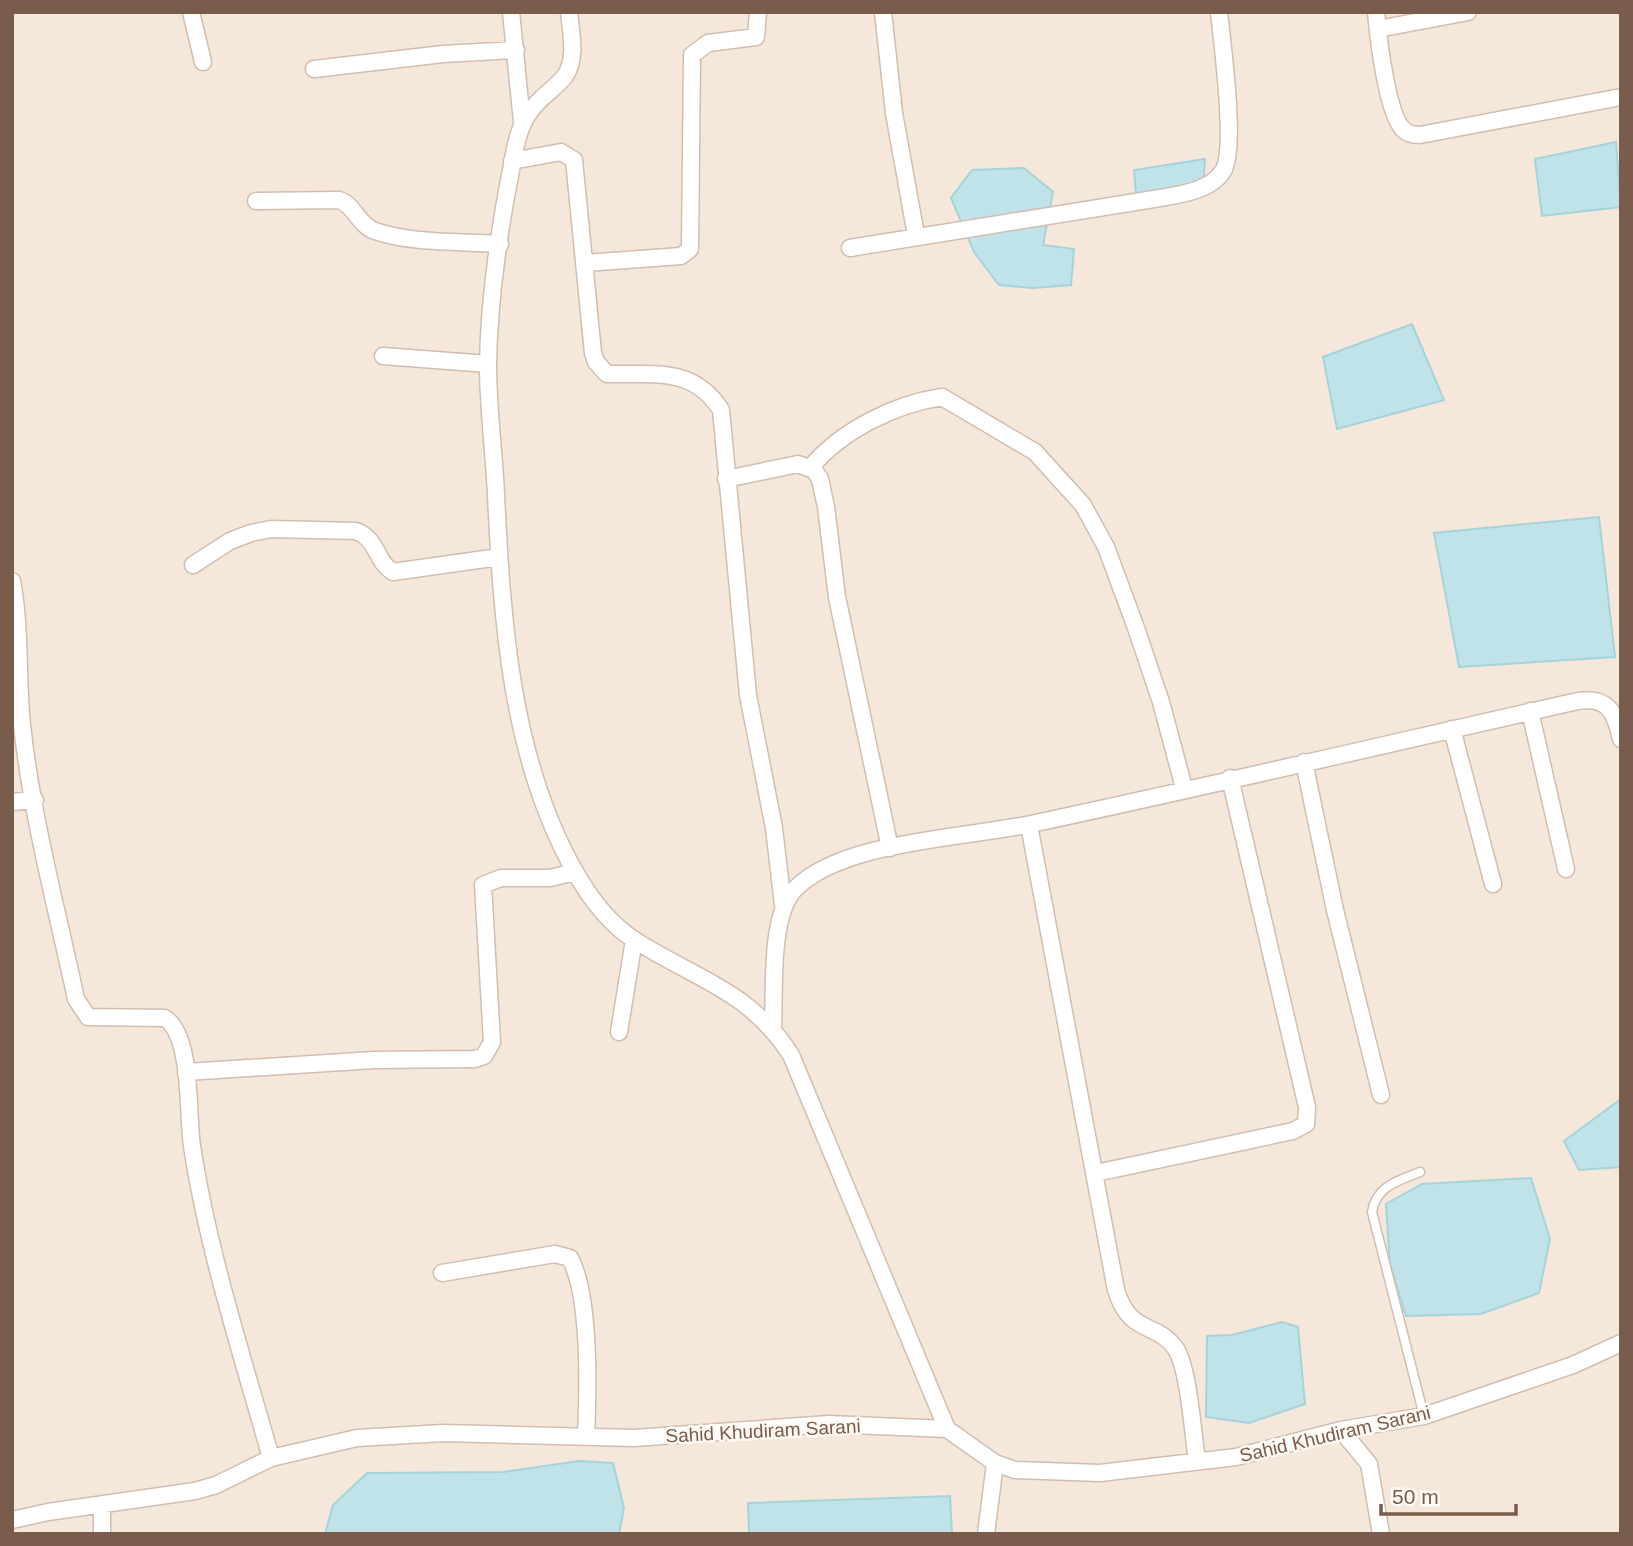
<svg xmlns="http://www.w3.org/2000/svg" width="1633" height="1546" font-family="Helvetica,sans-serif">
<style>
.residential{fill:#f5e8da}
.water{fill:#bfe3e8;stroke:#a5d3da;stroke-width:2}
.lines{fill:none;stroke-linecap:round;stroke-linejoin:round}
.lane-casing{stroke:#d1beb0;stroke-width:11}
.street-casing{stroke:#d1beb0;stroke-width:19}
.lane{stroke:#fff;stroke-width:8}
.street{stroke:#fff;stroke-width:16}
.labels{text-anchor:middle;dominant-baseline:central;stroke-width:5;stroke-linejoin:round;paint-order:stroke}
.street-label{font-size:19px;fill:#7a5c4d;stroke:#fffaf3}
</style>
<rect width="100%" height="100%" fill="#fdf6ec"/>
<path class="residential" d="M12,12H1621V1534H12Z"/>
<path class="water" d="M1616,142L1621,207L1542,216L1535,159Z
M1205,159L1203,189L1136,194L1134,170Z
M1024,168L1053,192L1043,245L1074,249L1071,285L1033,288L999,285L974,252L951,198L972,170Z
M1412,324L1444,400L1337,429L1323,357Z
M1599,517L1615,657L1459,667L1434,533Z
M1621,1099V1167L1579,1170L1564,1141Z
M1531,1178L1550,1239L1539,1293L1481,1314L1406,1316L1390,1265L1386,1204L1422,1184Z
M1282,1322L1298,1327L1305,1404L1249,1423L1206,1417L1207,1336L1232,1335Z
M579,1461L613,1463L624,1508L619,1534H325L333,1505L367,1473L503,1472Z
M950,1496L952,1534H749L748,1503Z"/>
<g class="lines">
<g class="lane-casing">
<path id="lane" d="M1420,1172C1398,1181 1376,1186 1372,1212L1424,1416"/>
</g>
<g class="street-casing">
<path id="street" d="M191,12L203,62
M511,12L522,122
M569,12C571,32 577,59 565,76C558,85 547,93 539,101C521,118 516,140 512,165C499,230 489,299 488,365C488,408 494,452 496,495C502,621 511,758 574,870C589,897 609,924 636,941C696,979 750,991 791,1055L947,1429
M883,12L894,113L916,235
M1376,12C1378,35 1387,116 1404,130C1408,134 1414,135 1420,135L1621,97
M1378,29L1468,12
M314,69L443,54L516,50
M512,161L561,152L574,160L593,353L596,362L607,374C653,375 693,366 721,410L748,695L774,828L783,905
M256,201L339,200C355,205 358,225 375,231C413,244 460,241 500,244
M850,248L1154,199C1176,195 1210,192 1223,171C1237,149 1222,42 1219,12
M585,263L681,256L690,249L692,55L708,43L756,37L758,12
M383,356L488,364
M810,468C841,431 894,404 942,397L1035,452L1083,505L1106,547L1135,625L1161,702L1184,788
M726,479L798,464L814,470L820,479L826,507L837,597L890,848
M193,565L230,541L251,533L271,529L356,531C378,539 375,561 393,572L499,557
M12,581C21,629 17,677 22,725C32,818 57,909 76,999L88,1017L165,1018C193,1037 187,1114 192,1146C208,1251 242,1355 271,1458
M1530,711L1566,869
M1452,729L1493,884
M1304,762L1335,910L1381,1095
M12,802L35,800
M1029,825L1116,1290C1130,1336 1157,1321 1176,1349C1189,1370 1193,1435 1197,1461
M773,1028C775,991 769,916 795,889C841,841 966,838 1031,824C1214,785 1396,742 1578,701C1608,696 1615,712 1621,739
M619,1032L634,940
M186,1072L374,1060L475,1059L484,1056L492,1042L483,885L501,878H550L575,872
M1096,1173L1293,1131L1306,1124L1307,1107L1230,778
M442,1273L555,1254L570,1258C591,1297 588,1391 586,1436
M1341,1430L1369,1464L1381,1534
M102,1504V1534
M12,1520L48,1512L195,1491L216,1485L271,1458L357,1438L443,1433L634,1438L829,1424L947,1429L995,1463L1015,1470L1100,1473L1236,1457L1341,1430L1424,1416L1573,1365L1621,1343
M986,1534L995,1463"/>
</g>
<use href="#lane" class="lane"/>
<use href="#street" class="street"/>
</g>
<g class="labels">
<g class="street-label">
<text transform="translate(763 1431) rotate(-3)">Sahid Khudiram Sarani</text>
<text transform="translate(1335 1434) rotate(-13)">Sahid Khudiram Sarani</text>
</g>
</g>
<rect width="1633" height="1546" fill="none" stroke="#7a5c4d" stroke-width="28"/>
<path d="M1381 1504v10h135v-10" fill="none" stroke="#7a5c4d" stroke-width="3.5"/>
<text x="1392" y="1504" font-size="21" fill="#7a5c4d" stroke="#fffaf3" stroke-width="5" paint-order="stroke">50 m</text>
</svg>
